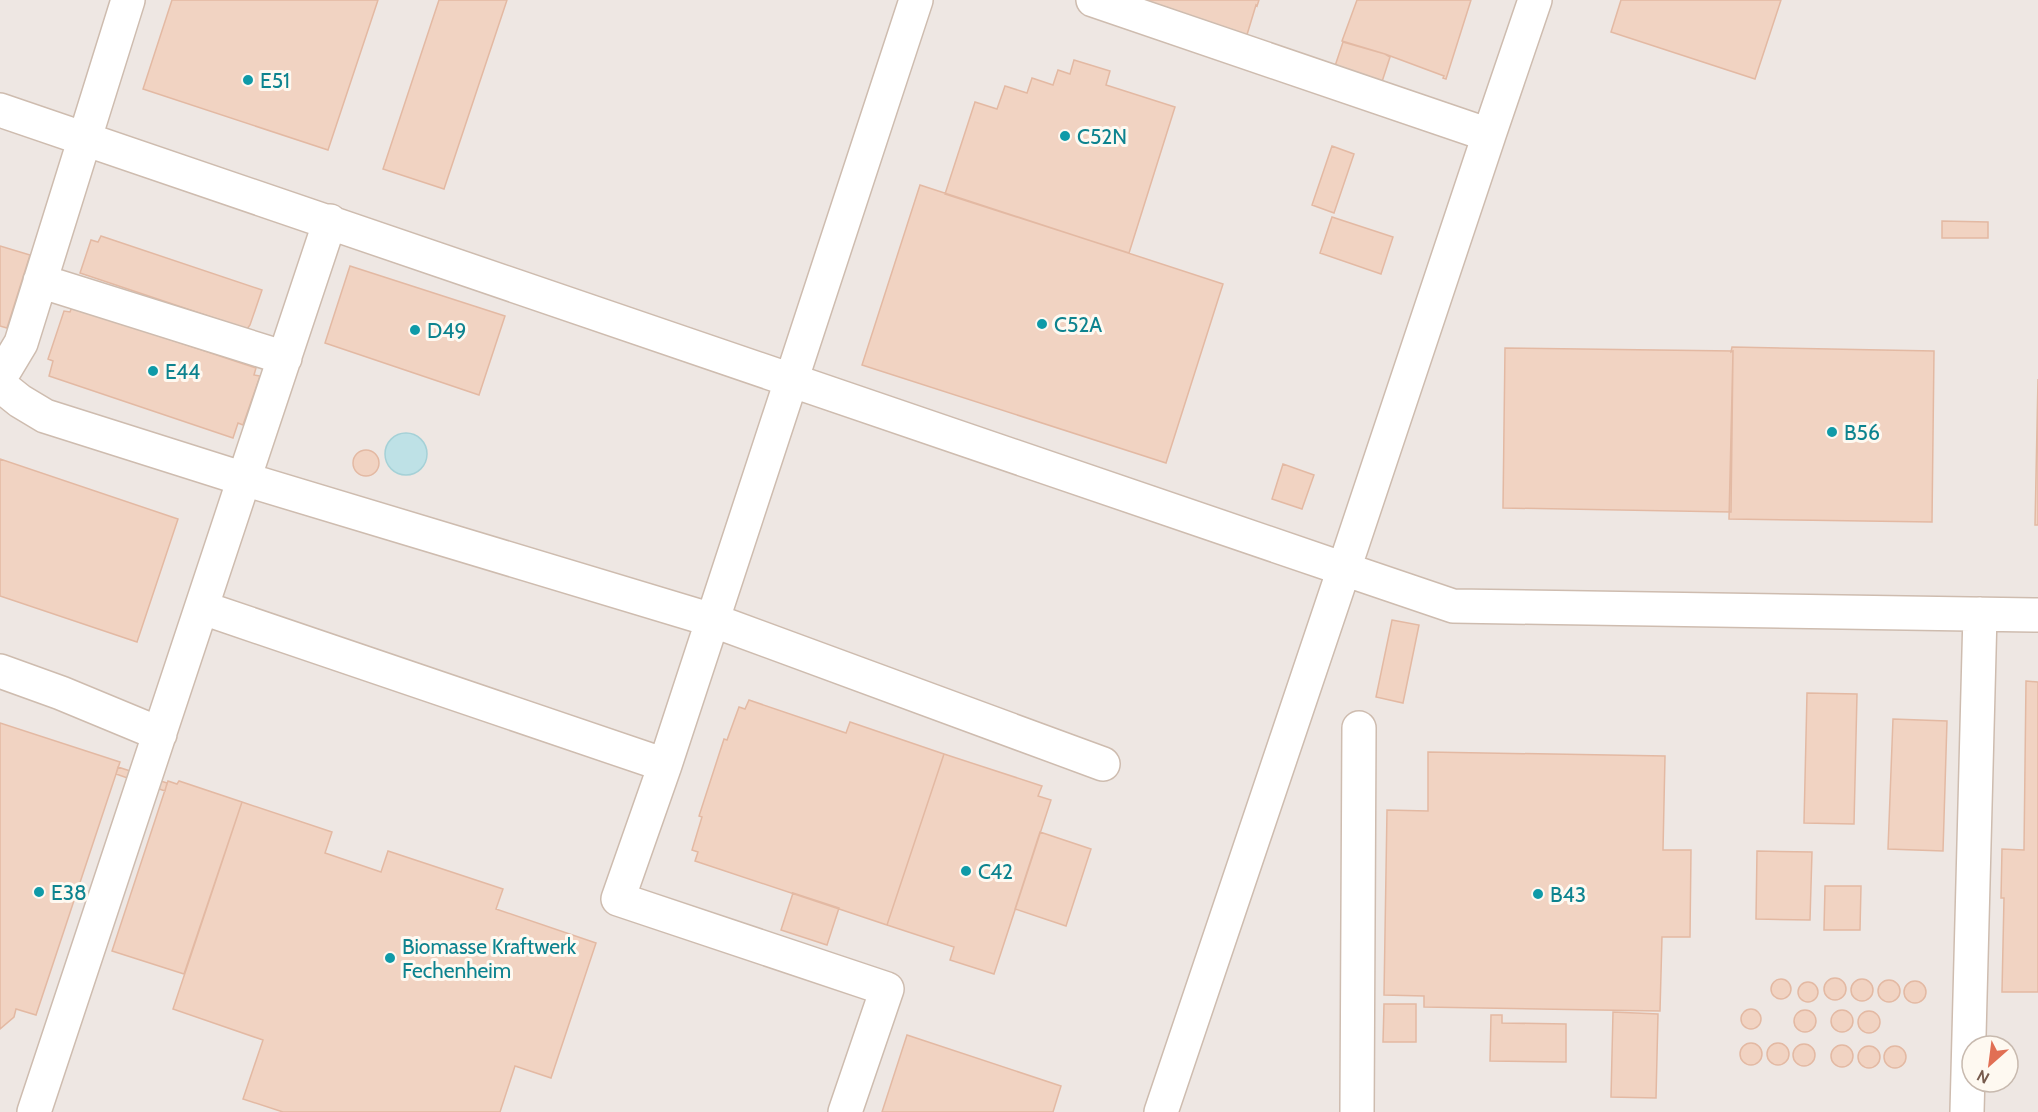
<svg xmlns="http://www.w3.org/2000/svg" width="2038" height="1112" font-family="Cabin,sans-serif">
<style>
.industrial{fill:#eee7e3;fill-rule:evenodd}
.water{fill:#bee1e6;stroke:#a5d1d7;stroke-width:1.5}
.building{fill:#f1d3c2;stroke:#e3b9a3;stroke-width:1.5}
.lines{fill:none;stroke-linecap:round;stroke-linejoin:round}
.minor-casing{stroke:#cebcaf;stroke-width:36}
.minor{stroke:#fff;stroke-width:33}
.culture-dot{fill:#0f9aa8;stroke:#fef9f1;stroke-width:2}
.labels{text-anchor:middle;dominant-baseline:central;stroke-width:6;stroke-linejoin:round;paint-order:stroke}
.culture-label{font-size:21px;fill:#0d838f;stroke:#fef9f1;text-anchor:start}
</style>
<rect width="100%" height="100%" fill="#fcf4ea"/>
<path class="industrial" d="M0,0H2038V1112H0ZM1972,1046H2008V1082H1972Z"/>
<path class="water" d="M385 454a21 21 0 1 1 42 0a21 21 0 1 1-42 0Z"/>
<path class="building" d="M172,0H378L328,150L143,89Z
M439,0H507L444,189L383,169Z
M1113,0H1259L1257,6L1256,5L1246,38Z
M1357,0H1471L1446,79L1443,78L1444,76L1385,54L1342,41Z
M1621,0H1781L1755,79L1611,32Z
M1343,42L1385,54L1390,57L1379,91L1332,75Z
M1074,60L1110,71L1106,85L1175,107L1129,253L945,194L975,102L997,109L1005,86L1027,93L1032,78L1053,85L1058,70L1070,74Z
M1332,146L1354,154L1334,213L1312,205Z
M920,185L1223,284L1166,463L862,365Z
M1332,217L1393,237L1381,274L1320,253Z
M1942,221L1988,222V238H1942Z
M101,236L262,290L250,325L247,329L80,273L91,240L98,242Z
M0,246L30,255L7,328L0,326Z
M350,266L505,316L479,395L325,343Z
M72,307L256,368L254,375L260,376L243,425L238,423L233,438L49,376L53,361L48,359L64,311L70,312Z
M1732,347L1934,351L1932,522L1729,519L1733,351L1731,352Z
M1505,348L1733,351L1731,512L1503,508Z
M2038,379V525H2035Z
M353 463a13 13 0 1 1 26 0a13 13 0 1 1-26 0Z
M0,459L178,519L137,642L0,596Z
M1283,464L1314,475L1302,509L1272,499Z
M1392,620L1419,625L1403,703L1376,697Z
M2026,681L2038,682V992H2002L2004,898H2001L2002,849L2024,850Z
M1807,693L1857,694L1854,824L1804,823Z
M749,700L846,733L850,722L944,754L887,925L695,861L698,852L692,850L702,817L699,816L724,739L727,740L739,707L745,709Z
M1893,719L1947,721L1943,851L1888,849Z
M0,723L120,762L36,1015L16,1009L14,1017L0,1029Z
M1428,752L1665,756L1663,850H1691L1690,937H1662L1660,1011L1424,1007V996L1384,995L1387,810L1428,811Z
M944,754L1042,786L1038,796L1051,800L994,974L950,960L954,947L887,925Z
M118,767L167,783L165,791L116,774Z
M168,781L177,784L179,781L242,802L184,974L112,951Z
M242,802L332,832L325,853L381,872L388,851L503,889L496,909L596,943L551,1078L515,1066L500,1112H283L243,1099L263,1040L173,1009Z
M1040,832L1091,849L1066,926L1015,909Z
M1757,851L1812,852L1810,920L1756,919Z
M1825,886H1861L1860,930H1824Z
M793,893L839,908L827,945L781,930Z
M1824 989a11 11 0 1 1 22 0a11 11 0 1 1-22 0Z
M1771 989a10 10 0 1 1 20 0a10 10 0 1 1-20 0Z
M1851 990a11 11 0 1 1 22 0a11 11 0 1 1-22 0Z
M1878 991a11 11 0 1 1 22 0a11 11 0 1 1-22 0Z
M1904 992a11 11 0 1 1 22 0a11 11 0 1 1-22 0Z
M1798 992a10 10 0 1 1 20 0a10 10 0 1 1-20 0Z
M1384,1004H1416V1042H1383Z
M1741 1019a10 10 0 1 1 20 0a10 10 0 1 1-20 0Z
M1794 1021a11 11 0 1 1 22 0a11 11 0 1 1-22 0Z
M1831 1021a11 11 0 1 1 22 0a11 11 0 1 1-22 0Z
M1858 1022a11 11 0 1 1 22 0a11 11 0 1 1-22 0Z
M1613,1012L1658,1014L1656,1098L1611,1097Z
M1491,1015H1502V1023L1566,1024V1062L1490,1061Z
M907,1035L1061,1086L1053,1112H882Z
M1767 1054a11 11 0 1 1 22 0a11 11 0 1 1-22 0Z
M1740 1054a11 11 0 1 1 22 0a11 11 0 1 1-22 0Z
M1793 1055a11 11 0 1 1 22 0a11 11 0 1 1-22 0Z
M1831 1056a11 11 0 1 1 22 0a11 11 0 1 1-22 0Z
M1858 1057a11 11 0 1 1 22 0a11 11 0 1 1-22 0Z
M1884 1057a11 11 0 1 1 22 0a11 11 0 1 1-22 0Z"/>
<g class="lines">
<g class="minor-casing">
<path id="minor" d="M1093,0L1489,135L1535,0
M0,110L1344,569L1161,1112
M1489,135L1344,569L1453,606L2038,615
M40,281L285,358
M0,378L21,343L128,0
M0,385L20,401L45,416L244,479L330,221
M203,608L665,765
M0,671L61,693L160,734
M34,1112L244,479L712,620L1103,764
M845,1112L887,989L618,899L665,765L916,0
M1357,1112L1359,728
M1967,1112L1980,614"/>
</g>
<use href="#minor" class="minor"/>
</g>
<g class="culture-dot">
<circle cx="248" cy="80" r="6"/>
<circle cx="1065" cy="136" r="6"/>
<circle cx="1042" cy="324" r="6"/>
<circle cx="415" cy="330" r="6"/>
<circle cx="153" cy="371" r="6"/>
<circle cx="1832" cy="432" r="6"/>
<circle cx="966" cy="871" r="6"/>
<circle cx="39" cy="892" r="6"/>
<circle cx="1538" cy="894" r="6"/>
<circle cx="390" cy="958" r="6"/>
</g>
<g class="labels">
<g class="culture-label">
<text x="260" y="80">E51</text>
<text x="1077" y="136">C52N</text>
<text x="1054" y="324">C52A</text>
<text x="427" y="330">D49</text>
<text x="165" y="371">E44</text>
<text x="1844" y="432">B56</text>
<text x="978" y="871">C42</text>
<text x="51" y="892">E38</text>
<text x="1550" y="894">B43</text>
<text x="402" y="946">Biomasse Kraftwerk<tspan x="402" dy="24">Fechenheim</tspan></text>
</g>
</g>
<g transform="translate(1990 1064) rotate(208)"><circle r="28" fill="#fef9f1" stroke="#c8baaf" stroke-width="1.5"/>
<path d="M0-4.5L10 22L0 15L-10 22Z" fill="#e16f54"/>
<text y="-9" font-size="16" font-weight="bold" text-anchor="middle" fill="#775b4d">N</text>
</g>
</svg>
